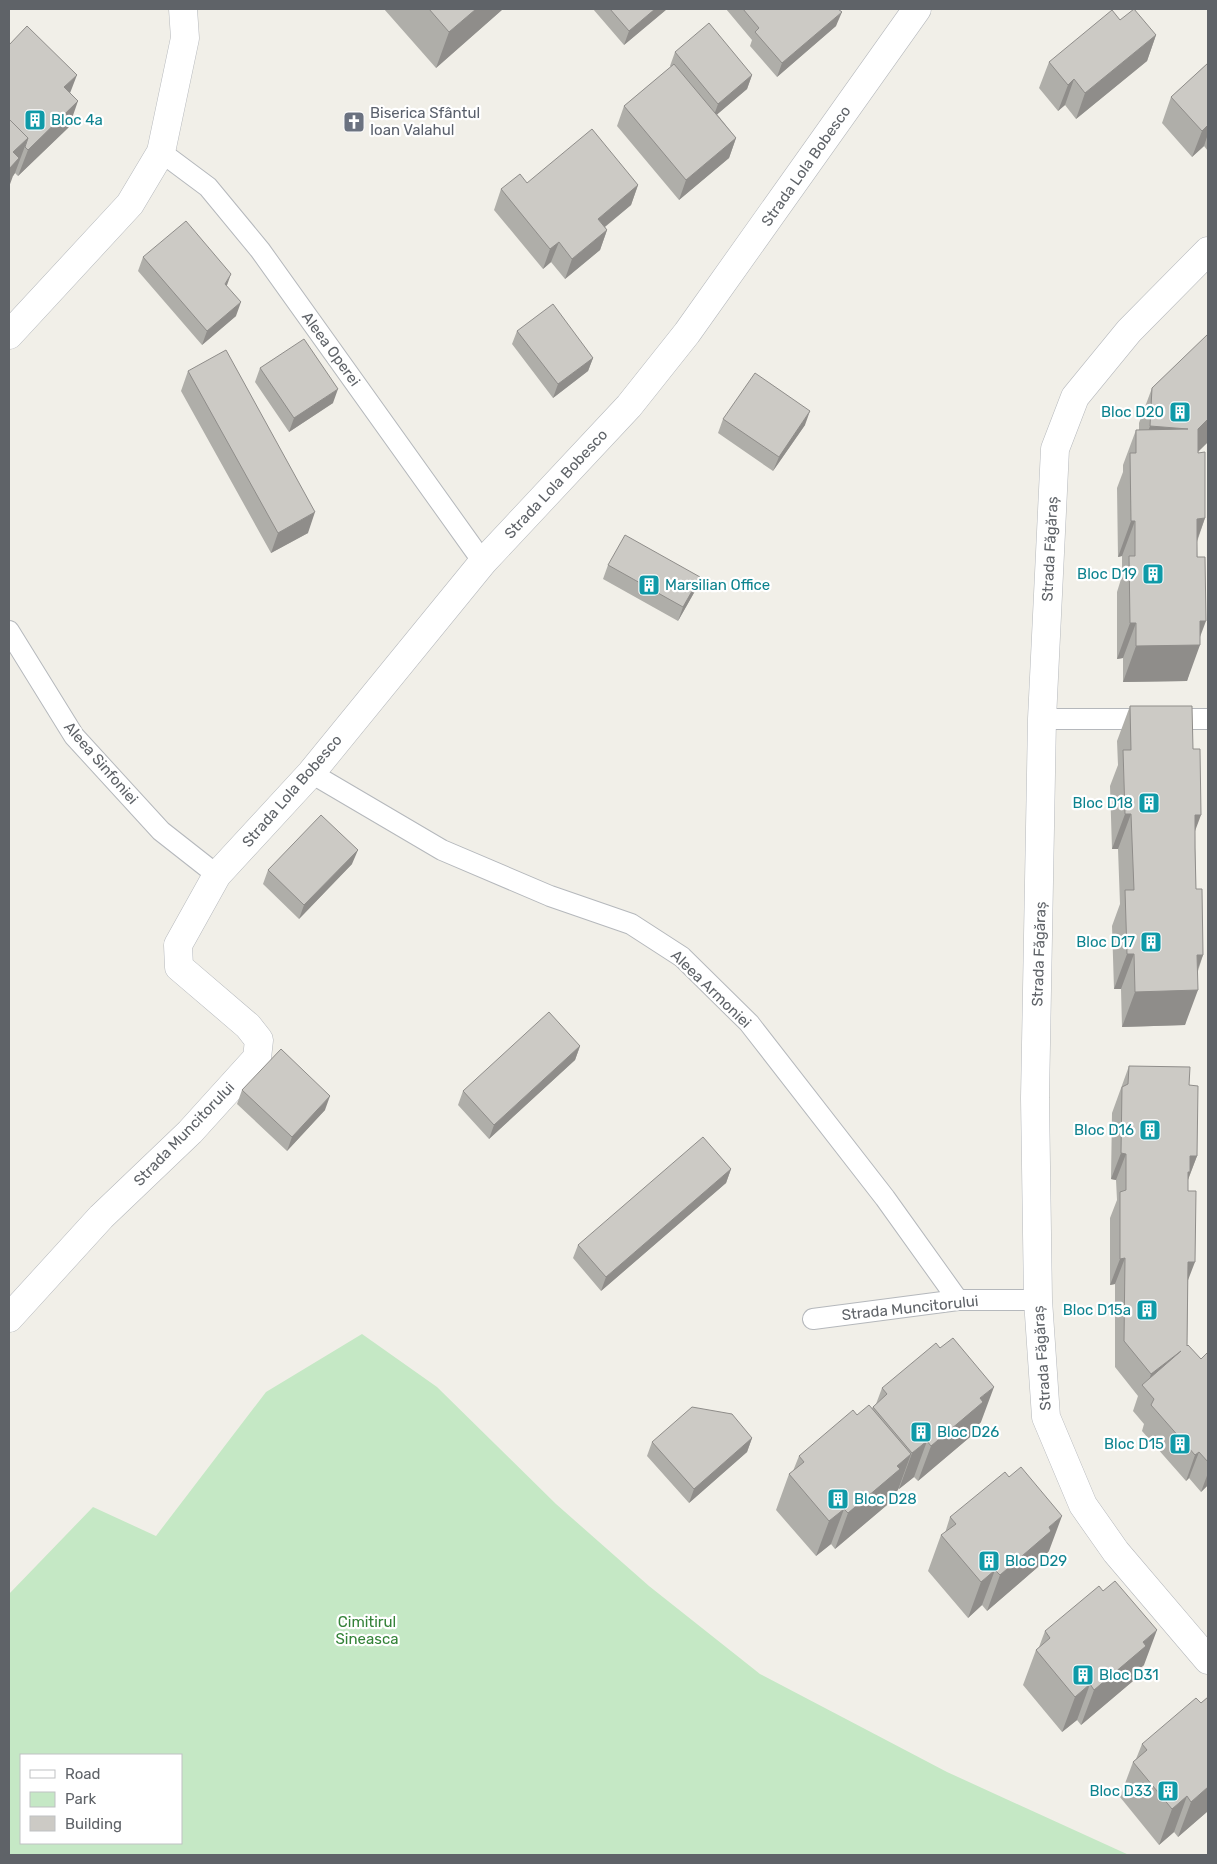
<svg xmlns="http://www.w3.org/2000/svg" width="1217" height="1864" font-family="Rubik,sans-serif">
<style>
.green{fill:#c5e8c5;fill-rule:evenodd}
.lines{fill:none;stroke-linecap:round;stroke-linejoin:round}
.lane-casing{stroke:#b5b8bc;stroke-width:22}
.street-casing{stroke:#b5b8bc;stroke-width:29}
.lane{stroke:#fff;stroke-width:20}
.street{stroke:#fff;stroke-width:28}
.wall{fill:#afaea9}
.shaded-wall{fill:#8f8d8a}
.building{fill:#cccac5;stroke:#8f8d8a}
.labels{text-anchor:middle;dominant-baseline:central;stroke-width:4.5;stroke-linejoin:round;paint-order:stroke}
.worship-label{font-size:15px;fill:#5b616d;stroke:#fff;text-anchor:start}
.culture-label{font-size:15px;fill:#0d838f;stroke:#fff;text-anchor:end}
.street-label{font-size:15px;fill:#5f6368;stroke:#fff}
.park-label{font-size:15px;fill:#348238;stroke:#fff}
</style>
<rect width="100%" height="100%" fill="#f1efe8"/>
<path class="green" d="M362,1334L437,1387L556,1504L649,1586L760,1674L947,1772L1129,1855H9V1594L93,1507L156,1536L266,1392ZM21,1755H181V1843H21Z"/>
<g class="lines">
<g class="lane-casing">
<path id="lane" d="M161,152L208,187L260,250L483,562
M9,631L74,736L161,831L217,875
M1042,719H1208
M311,773L442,850L550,896L631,924L682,957L749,1023L885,1198L958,1300
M813,1319L958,1300H1038"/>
</g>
<g class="street-casing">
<path id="street" d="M1208,251L1129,331L1075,397L1055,449L1042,719L1035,1098L1038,1300L1046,1417L1083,1505L1116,1552L1208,1660
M9,335L130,204L161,152L185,38L183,9
M9,1318L101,1217L190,1132L257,1058L259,1040L248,1026L179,967L178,945L217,875L311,773L483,562L629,406L687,333L917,9"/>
</g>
<use href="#lane" class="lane"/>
<use href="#street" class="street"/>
</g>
<path class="wall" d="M384,9H503L436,68Z
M593,9H667L624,45Z
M726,9H838L836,26L777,77L750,46L752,40Z
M1120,20L1156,35L1147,61L1076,119L1065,105L1058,111L1039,88L1049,62Z
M9,45L70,93L69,127L18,176L15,173L13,176Z
M675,52L752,75L747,89L717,114L736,138L729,158L679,200L617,126L624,106L671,67L670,66Z
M1208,63V151L1204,146L1192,157L1162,123L1171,97Z
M527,183L638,185L631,205L605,227L607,230L600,250L565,279L551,262L543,269L494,210L501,189Z
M143,257L227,286L236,316L202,345L138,271Z
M517,331L593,358L588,371L553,398L512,344Z
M1208,332V442L1198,452L1205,518L1197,542L1200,636L1187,681L1123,682V658L1117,659V592L1122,576V556L1118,557L1117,488L1123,472V465L1136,430H1139V423L1152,388L1207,336Z
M260,368L333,403L289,432L255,382Z
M188,371L308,533L271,553L181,391Z
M723,419L805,425L773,471L718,433Z
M608,565L695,591L678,621L603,579Z
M1130,706L1195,831L1196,889L1203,955L1198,971L1185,1025L1122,1027L1121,989H1114L1112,926L1120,904L1118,849H1112L1110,786L1118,765L1117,741Z
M352,864L299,919L263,884L268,870Z
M580,1046L575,1060L489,1139L458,1105L463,1091Z
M1129,1066L1189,1085L1197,1156L1188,1180V1280L1187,1346L1201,1359L1208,1355V1485L1201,1492L1189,1478L1186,1481L1142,1431L1144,1424L1133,1411L1138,1396L1115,1367V1284L1110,1285V1218L1117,1200L1116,1180L1111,1179L1112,1113Z
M242,1090L325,1110L287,1151L237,1104Z
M731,1169L726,1183L601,1291L573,1258L578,1245Z
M882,1388L981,1422L974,1429L970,1437L918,1481L914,1477L899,1489L898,1488V1490L890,1496L887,1505L835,1549L831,1544L816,1556L776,1510L789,1474L793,1471L799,1456L857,1415L872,1408L876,1404Z
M752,1438L747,1452L689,1503L647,1456L652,1442Z
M950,1517L1049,1551L1042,1558L1039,1566L987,1611L982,1605L968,1618L928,1571L941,1535L945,1533Z
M1045,1631L1144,1665L1137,1671L1133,1681L1081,1725L1077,1720L1062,1732L1023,1685L1036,1650L1039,1647Z
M1208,1697V1811L1178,1837L1174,1832L1159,1845L1120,1797L1133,1762L1136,1759L1142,1744L1201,1703Z"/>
<path class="shaded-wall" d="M476,9H503L436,68L449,32Z
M655,9H667L624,45L629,31Z
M842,12L836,26L777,77L782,63Z
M1156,35L1147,61L1076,119L1085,93Z
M77,75L67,101L64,87Z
M752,75L747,89L713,118L718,104Z
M1074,79L1065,105L1058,111L1068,85Z
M78,101L69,127L18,176L28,150Z
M1208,125V134L1204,146L1192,157L1202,131Z
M28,138L15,173L13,176L9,187V164L13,152Z
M736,138L729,158L679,200L686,180Z
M638,185L631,205L590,239L598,219Z
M607,230L600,250L565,279L572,259Z
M559,242L551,262L543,269L550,249Z
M231,274L226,288L225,284Z
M241,302L236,316L202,345L207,331Z
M593,358L588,371L553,398L558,384Z
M338,389L333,403L289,432L294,418Z
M810,411L805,425L773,471L779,457Z
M1208,419V442L1185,464L1198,429Z
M1150,426L1188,429L1137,462Z
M315,512L308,533L271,553L278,533Z
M1205,518L1192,554L1197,519Z
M1131,521H1135L1122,556L1118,557Z
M700,577L695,591L678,621L683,607Z
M1200,621H1206L1197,645H1200L1187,681L1123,682L1136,646Z
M1130,623H1136L1123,658L1117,659Z
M1125,814H1131L1118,849H1112Z
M1195,815H1201L1188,850Z
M358,850L352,864L299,919L304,905Z
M1127,954H1134L1121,989H1114Z
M1197,955H1203L1190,990H1198L1185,1025L1122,1027L1135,992Z
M580,1046L575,1060L489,1139L494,1125Z
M330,1096L325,1110L287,1151L292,1137Z
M1121,1153L1126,1154L1116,1180L1111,1179Z
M1190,1156H1197L1187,1182Z
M731,1169L726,1183L601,1291L606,1277Z
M1125,1258L1115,1284L1110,1285L1120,1259Z
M1188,1262H1195L1185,1288Z
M1181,1351L1146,1389L1151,1374Z
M994,1387L981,1422L974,1429L970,1437L918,1481L931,1446L980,1398Z
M752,1438L747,1452L689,1503L694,1489Z
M927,1441L914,1477L899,1489L912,1453Z
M1199,1452L1189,1478L1186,1481L1195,1455Z
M911,1454L898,1490L890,1496L887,1505L835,1549L848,1513L897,1466Z
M1208,1473V1485L1201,1492Z
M844,1509L831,1544L816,1556L829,1521Z
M1062,1516L1049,1551L1042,1558L1039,1566L987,1611L1000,1575L1049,1527Z
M995,1570L982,1605L968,1618L981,1582Z
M1157,1630L1144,1665L1137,1671L1133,1681L1081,1725L1094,1690L1143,1642Z
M1090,1684L1077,1720L1062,1732L1075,1697Z
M1208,1787V1811L1178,1837L1191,1802Z
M1187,1796L1174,1832L1159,1845L1172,1809Z"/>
<path class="building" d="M429,9H476L449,32Z
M610,9H655L629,31Z
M743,9H838L842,12L782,63L755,32L759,28Z
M1134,9L1156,35L1085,93L1074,79L1068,85L1049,62L1112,10L1120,20Z
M709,23L752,75L718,104L675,52Z
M27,26L77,75L64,87L78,101L28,150L25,147L28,138L9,119V45Z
M1208,63V125L1202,131L1171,97Z
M674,64L736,138L686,180L624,106Z
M9,119L28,138L13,152L19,158L9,169Z
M592,129L638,185L598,219L607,230L572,259L559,242L550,249L501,189L520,174L527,183Z
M186,221L231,274L225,284L241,302L207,331L143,257Z
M553,304L593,358L558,384L517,331Z
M1208,334V419L1198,429V453L1205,452V518L1197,519V557H1205L1206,621H1200V645L1136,646V623H1130L1129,556H1135V521H1131L1130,453H1136V430L1188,429L1150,426L1152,388Z
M304,339L338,389L294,418L260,368Z
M226,350L315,512L278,533L188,371Z
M755,373L810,411L779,457L723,419Z
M625,535L700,577L683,607L608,565Z
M1130,706H1192L1193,749H1200L1201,815H1195V848L1196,889H1202L1203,955H1197L1198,990L1135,992L1134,954H1127L1125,890H1134L1131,814H1125L1123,750H1131Z
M321,815L358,850L304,905L268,870Z
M549,1012L580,1046L494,1125L463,1091Z
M281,1049L330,1096L292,1137L242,1090Z
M1129,1066L1190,1067L1189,1085L1198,1086L1197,1156H1190V1172H1188V1191H1196L1195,1262H1188L1187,1346L1188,1345L1201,1359L1207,1353L1208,1355V1462L1199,1452L1195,1455L1151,1405L1154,1399L1142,1385L1181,1351L1151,1374L1124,1341L1125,1258L1120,1259V1192L1126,1190V1154L1121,1153L1122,1087L1128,1084Z
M703,1137L731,1169L606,1277L578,1245Z
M953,1338L994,1387L980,1398L983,1402L931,1446L927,1441L912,1453L873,1407L887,1394L882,1388L936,1343L940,1348Z
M869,1405L911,1454L897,1466L900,1469L848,1513L844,1509L829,1521L789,1474L804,1462L799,1456L853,1410L857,1415Z
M692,1407L732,1414L752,1438L694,1489L652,1442Z
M1021,1467L1062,1516L1049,1527L1051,1531L1000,1575L995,1570L981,1582L941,1535L956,1524L950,1517L1005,1472L1009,1477Z
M1115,1581L1157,1630L1143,1642L1146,1646L1094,1690L1090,1684L1075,1697L1036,1650L1050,1638L1045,1631L1099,1586L1103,1591Z
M1208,1697V1787L1191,1802L1187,1796L1172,1809L1133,1762L1147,1750L1142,1744L1196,1698L1201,1703Z"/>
<defs>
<g id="building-square" transform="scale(1.125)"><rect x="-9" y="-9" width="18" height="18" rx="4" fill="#0f9aa8" stroke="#fff"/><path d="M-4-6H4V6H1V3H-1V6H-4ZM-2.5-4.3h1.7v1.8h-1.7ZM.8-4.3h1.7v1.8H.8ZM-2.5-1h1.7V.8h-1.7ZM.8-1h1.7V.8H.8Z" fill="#fff"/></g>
<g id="church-square" transform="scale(1.125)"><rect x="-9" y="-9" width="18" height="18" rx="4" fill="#6b7280" stroke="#fff"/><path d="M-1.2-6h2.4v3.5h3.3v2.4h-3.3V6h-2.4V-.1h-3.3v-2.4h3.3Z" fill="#fff"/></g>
</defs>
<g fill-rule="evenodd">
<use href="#building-square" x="35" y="120"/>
<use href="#church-square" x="354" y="122"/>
<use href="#building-square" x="1180" y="412"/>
<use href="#building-square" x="1153" y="574"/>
<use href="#building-square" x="649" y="585"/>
<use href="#building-square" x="1149" y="803"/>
<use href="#building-square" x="1151" y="942"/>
<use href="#building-square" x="1150" y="1130"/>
<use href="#building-square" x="1147" y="1310"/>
<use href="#building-square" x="921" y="1432"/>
<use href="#building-square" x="1180" y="1444"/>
<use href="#building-square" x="838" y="1499"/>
<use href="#building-square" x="989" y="1561"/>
<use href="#building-square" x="1083" y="1675"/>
<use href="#building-square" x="1168" y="1791"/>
</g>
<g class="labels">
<g class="worship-label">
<text x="370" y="113">Biserica Sfântul<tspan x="370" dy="17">Ioan Valahul</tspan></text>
</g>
<g class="culture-label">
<text x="51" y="120" text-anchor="start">Bloc 4a</text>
<text x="1164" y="412">Bloc D20</text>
<text x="1137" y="574">Bloc D19</text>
<text x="665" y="585" text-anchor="start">Marsilian Office</text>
<text x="1133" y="803">Bloc D18</text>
<text x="1135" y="942">Bloc D17</text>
<text x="1134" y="1130">Bloc D16</text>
<text x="1131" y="1310">Bloc D15a</text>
<text x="937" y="1432" text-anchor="start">Bloc D26</text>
<text x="1164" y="1444">Bloc D15</text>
<text x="854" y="1499" text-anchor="start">Bloc D28</text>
<text x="1005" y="1561" text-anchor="start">Bloc D29</text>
<text x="1099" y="1675" text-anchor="start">Bloc D31</text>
<text x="1152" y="1791">Bloc D33</text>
</g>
<g class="street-label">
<text transform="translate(806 166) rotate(-55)">Strada Lola Bobesco</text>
<text transform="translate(331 349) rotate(54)">Aleea Operei</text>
<text transform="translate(556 484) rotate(-47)">Strada Lola Bobesco</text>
<text transform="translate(1050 549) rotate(-87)">Strada Făgăraș</text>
<text transform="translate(101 763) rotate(49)">Aleea Sinfoniei</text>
<text transform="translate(292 791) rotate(-49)">Strada Lola Bobesco</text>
<text transform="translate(1039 954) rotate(-88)">Strada Făgăraș</text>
<text transform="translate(711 989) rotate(44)">Aleea Armoniei</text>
<text transform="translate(184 1134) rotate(-46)">Strada Muncitorului</text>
<text transform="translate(910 1308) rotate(-6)">Strada Muncitorului</text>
<text transform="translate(1042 1358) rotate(-94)">Strada Făgăraș</text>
</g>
<g class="park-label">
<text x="367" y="1622">Cimitirul<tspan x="367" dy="17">Sineasca</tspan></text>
</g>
</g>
<rect width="1217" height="1864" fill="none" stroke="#5f6368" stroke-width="20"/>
<rect x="20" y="1754" width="162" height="90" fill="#ffffff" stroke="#bfc1c3"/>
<rect x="30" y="1770" width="25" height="8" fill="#ffffff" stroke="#bfc1c3"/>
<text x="65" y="1779" font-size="15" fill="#5f6368">Road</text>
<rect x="30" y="1792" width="25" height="15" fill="#c5e8c5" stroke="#bfc1c3"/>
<text x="65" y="1804" font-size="15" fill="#5f6368">Park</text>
<rect x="30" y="1816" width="25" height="15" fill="#cccac5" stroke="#bfc1c3"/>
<text x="65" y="1829" font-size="15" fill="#5f6368">Building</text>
</svg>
